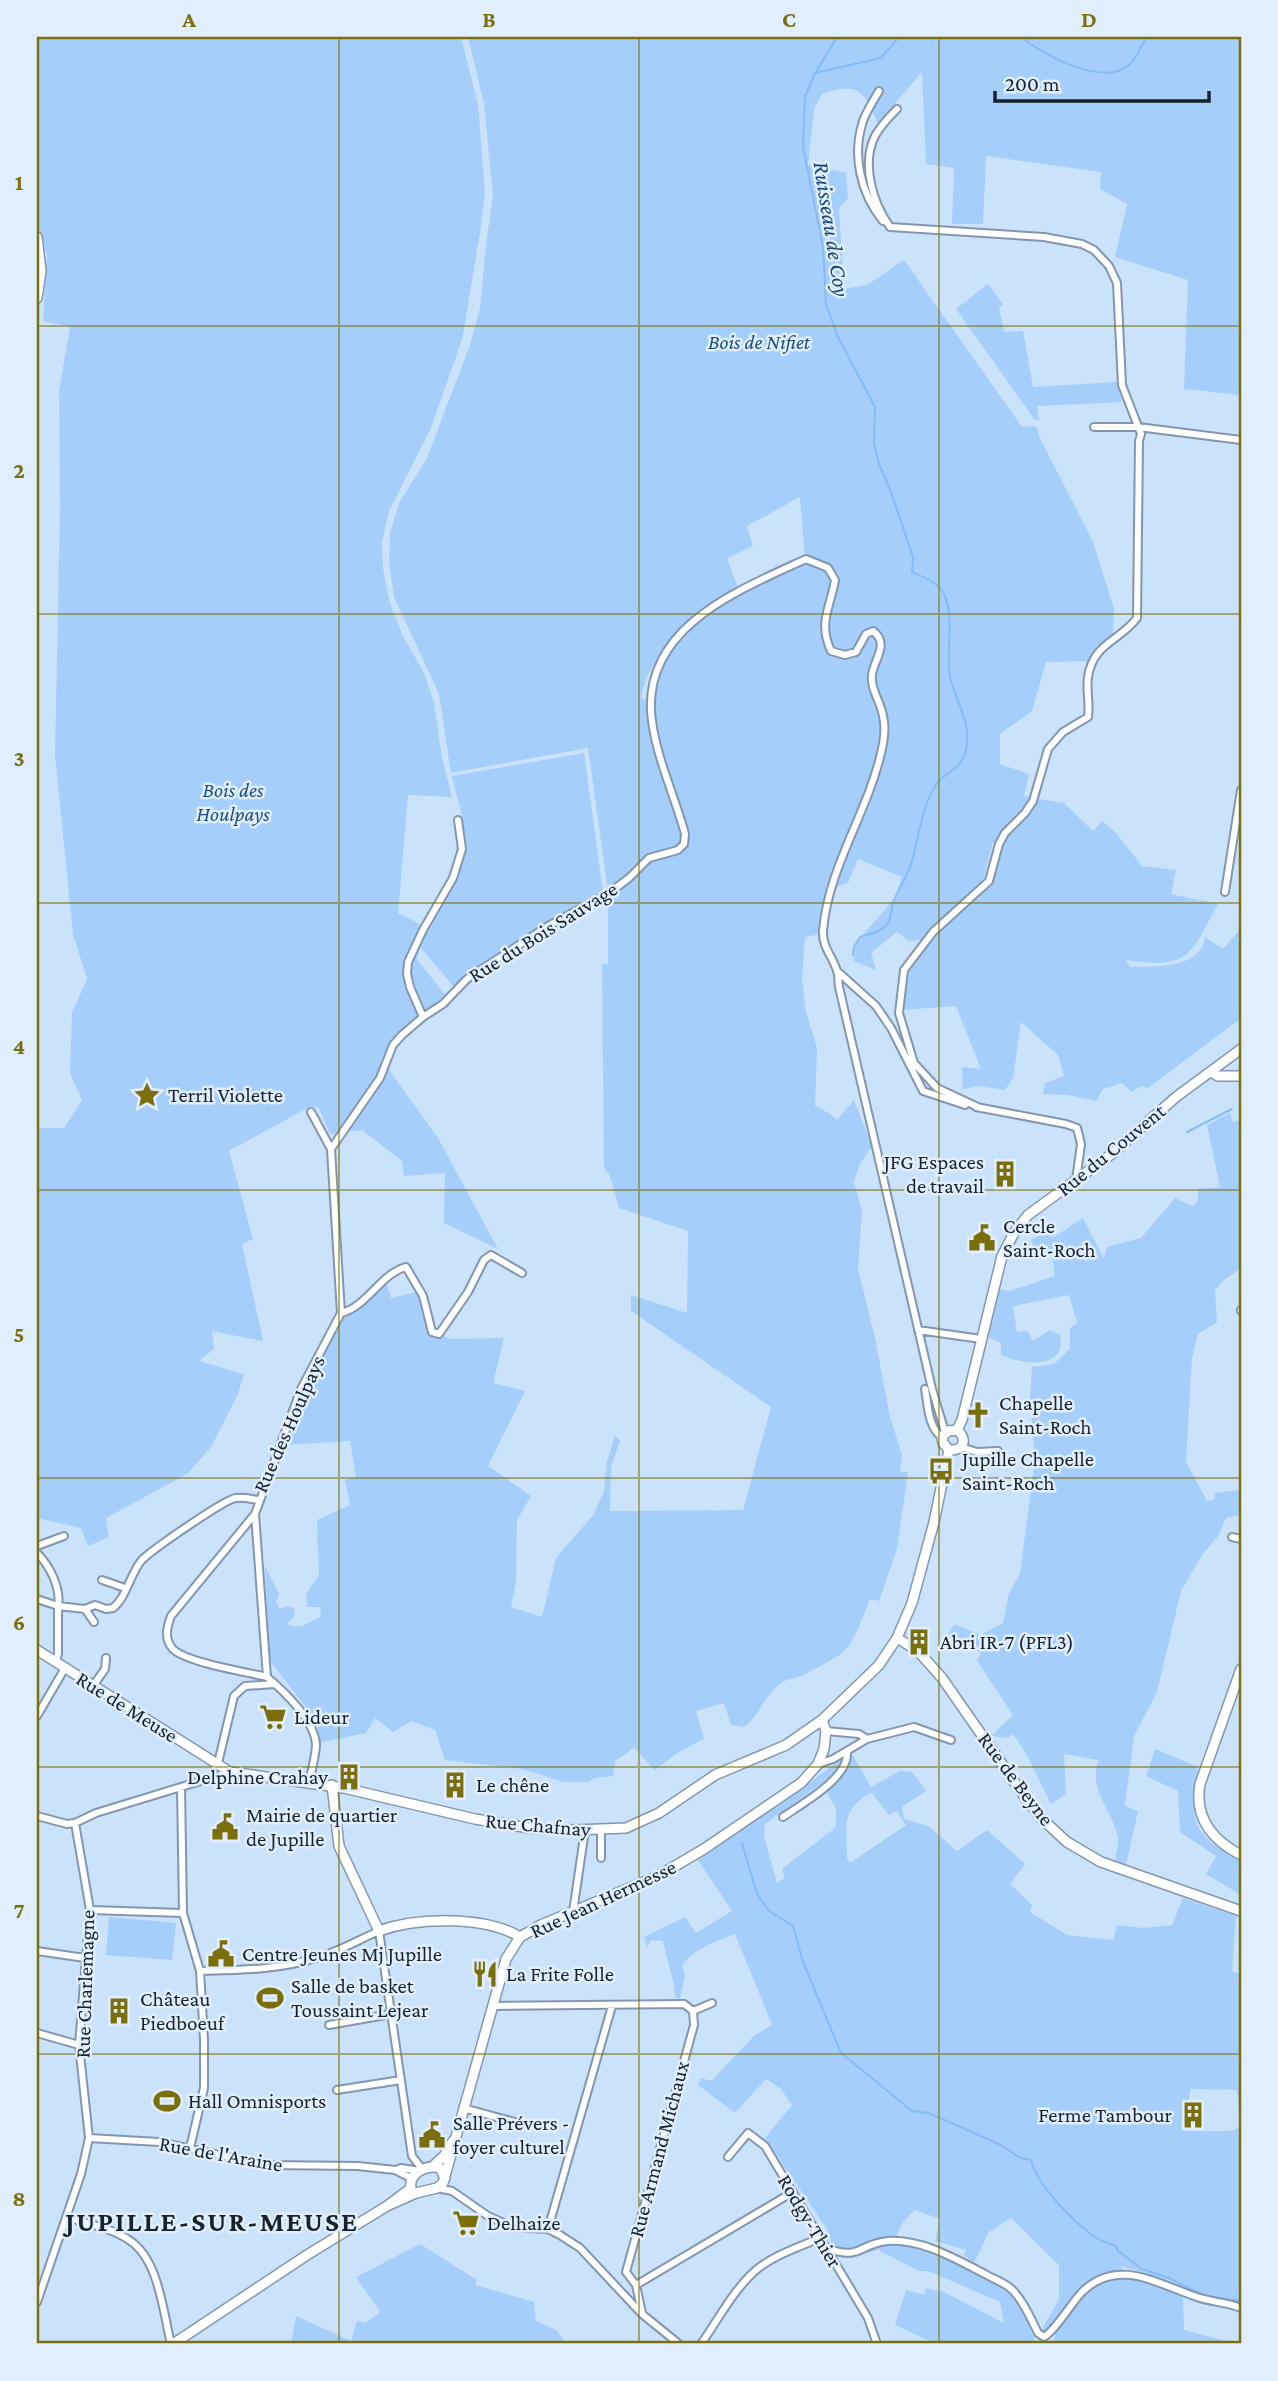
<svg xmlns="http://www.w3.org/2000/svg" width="1278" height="2381" font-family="'Crimson Pro',serif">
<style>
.green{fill:#a6cefa;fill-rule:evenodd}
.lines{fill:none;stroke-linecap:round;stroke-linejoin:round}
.stream{stroke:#85bcf7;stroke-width:2}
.street-casing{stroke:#8297af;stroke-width:10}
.secondary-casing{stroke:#8297af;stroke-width:12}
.street{stroke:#fff;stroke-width:6}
.secondary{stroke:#fff;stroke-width:9}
.grid{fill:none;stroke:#7b6f0d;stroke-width:2;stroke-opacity:0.55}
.labels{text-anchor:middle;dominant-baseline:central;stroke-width:5;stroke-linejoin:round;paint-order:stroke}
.park-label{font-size:21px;font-style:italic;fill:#1e4e7e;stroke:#e0eefd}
.street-label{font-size:21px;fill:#19212b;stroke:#e0eefd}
.poi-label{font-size:21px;fill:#19212b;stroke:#e0eefd;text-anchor:start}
.water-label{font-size:23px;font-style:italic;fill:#154675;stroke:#e0eefd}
.district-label{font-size:28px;font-weight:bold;letter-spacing:2px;fill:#19212b;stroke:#e0eefd}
.neatline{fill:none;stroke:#7b6f0d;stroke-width:2.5}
.grid-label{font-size:23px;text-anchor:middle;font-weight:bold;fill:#7b6f0d}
</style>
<rect width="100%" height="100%" fill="#cbe2fb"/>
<path class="green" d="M37,37H461L478,104L485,193L480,233L463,335L457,354L430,430L389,511L382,542L383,568L389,600L402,634L424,673L434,703L442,758L452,797L408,795L398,913L430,929C443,904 464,876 465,847C466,823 457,799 452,776L584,753L603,892L519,940L454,987L420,947L417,959L445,995L381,1059L438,1138L498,1249L444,1223L445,1173L404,1176L402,1161L362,1130L330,1134L319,1108L311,1106L229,1151L253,1239L242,1244L263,1341L212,1331L214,1349L199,1361L244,1374L238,1394L211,1447L187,1474L106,1518L109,1537L88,1546L81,1528L37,1518V1128H64L82,1100L70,1073L72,1013L87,979L73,934L55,756L60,508L59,391L70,327L43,321L47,254L37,224Z
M468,37H1241V395L1184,389L1188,280L1115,257L1127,204L1100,189L1101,172L986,156L983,224H952L954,168L926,164L922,72L878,123C863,91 860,81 822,94L814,109L808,165L846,173L848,198L839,208L844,289L867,285L904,260L1022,427L1033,426L1038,429V434L1093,542L1114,609L1113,634L1095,649L1089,661L1046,662L1032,711L1000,734V764L1029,774L1024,796L1031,797L1027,808L992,844L984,878L974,892L935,925L922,940L909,941L897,932L871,953L876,970L854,961L855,944L895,898L902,877L858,859L848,883L830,889L821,934L805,937L802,979L806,1012L817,1048L815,1106L829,1113L837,1120L854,1100L872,1147L861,1162L854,1181L862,1211L858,1269L875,1338L890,1417L902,1455L900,1472H908L897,1549L879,1601L870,1599C863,1615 856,1641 842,1653C838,1657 811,1671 804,1675C798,1678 789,1678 783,1682C763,1695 761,1715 744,1727L731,1725L724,1703L696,1711L704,1739L679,1752L655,1770L634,1748L615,1761L613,1776L594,1778L589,1782H564L522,1769L445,1760L435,1730L411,1721L393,1732L375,1718L366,1733L318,1743L317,1721L269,1660L265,1566L279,1594L276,1602L279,1609L288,1606L295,1609L293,1618L287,1624C299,1630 309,1623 320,1617L321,1607H307L306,1594L319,1575L317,1520L350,1505L345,1480L356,1477L350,1441L283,1445L297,1407L343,1318L386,1281L391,1298L417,1292L426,1308L432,1332L452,1339L504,1338L493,1383L525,1391L488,1466L531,1496L517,1520L516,1581L511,1607L542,1617L556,1558L594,1514L604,1491L607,1462L615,1435L620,1441L611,1467L610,1511L743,1510L771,1407L631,1311V1295L687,1313L688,1231L619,1208L610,1176L604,1168L602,964H608V897L640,872L639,869L608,891L588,748L451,773L439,694L394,597L389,562L390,533L399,503L427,458L470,345L480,308L486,245L493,195L484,104ZM800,497L805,558C765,579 688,611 668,654C661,668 658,686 654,701L641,698C651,646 696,615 738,588L727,558L753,546L747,526Z
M988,284L1003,304L999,308L1004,332L1023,331L1033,387L1117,382L1122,402L1037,406L1039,420H1035L956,309Z
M1038,799L1064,803L1093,831L1102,821L1116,833L1142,866L1176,870L1171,894L1218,904C1190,955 1190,970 1126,960L1130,967C1155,966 1200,970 1205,937L1223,949L1237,933L1241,934V1018L1148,1088L1141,1086L1132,1092L1122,1083L1103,1089L1096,1101L1067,1095L1043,1094L1045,1083L1064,1076L1058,1055L1021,1022L1013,1078L1005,1090L979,1086L963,1089L962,1067L981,1069L956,1006L901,1010L904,983L910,964L926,944L967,905L988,879L996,845C1016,833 1027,818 1038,799Z
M1230,1113L1233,1122L1241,1120V1268L1224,1280L1215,1290L1217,1322L1198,1334L1192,1358L1186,1462L1207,1501L1214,1500L1215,1493L1238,1490L1241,1492L1239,1515L1226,1518L1219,1535L1202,1555L1181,1591L1157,1692L1134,1736L1125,1806L1138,1811L1126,1865L1115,1860C1116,1854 1119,1845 1118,1838C1113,1810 1087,1789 1099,1760L1064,1754L1066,1794L1051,1804L1027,1755L1013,1734L1008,1738L991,1736L1013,1715L977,1661L981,1653L948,1634L954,1624L980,1635L1003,1623L1009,1593L1020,1574L1035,1459L1030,1399L1032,1367L1054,1364L1070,1349V1328L1077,1323L1069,1295L1013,1306L1017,1332L1027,1331L1033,1341L1050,1330L1060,1334C1068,1370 1023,1365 1001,1355V1343L988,1337L998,1289L1010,1291L1055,1276L1052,1256L1034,1247L1031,1240L1048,1231L1054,1237L1083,1218L1104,1259L1107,1247L1141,1238L1175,1198L1193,1206L1198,1201V1189L1220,1187L1207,1125Z
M1155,1749L1198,1767C1190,1823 1190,1833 1241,1861V1895L1206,1874L1216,1856L1180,1832L1178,1791L1146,1776Z
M852,1754L871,1787L900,1771L912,1772L926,1791L902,1807L904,1819L928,1826L957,1851L987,1830L1025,1864L1010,1884L1032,1905L1030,1912L1067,1935L1113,1940L1117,1925L1143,1928L1172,1925L1183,1898L1236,1916L1232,1971L1241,1975V2109H1239L1237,2090L1190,2089L1188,2131H1230L1241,2127V2305L1202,2298L1172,2281L1120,2266L1127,2274L1183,2293L1184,2330L1238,2344H1054L1055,2330L1048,2337L1041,2331L1059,2299V2265L1011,2218L989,2232L974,2263L964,2255L966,2250L935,2241L940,2219L915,2210L903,2222L892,2246L901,2244C932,2255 990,2270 1012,2295C1021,2305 1030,2330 1037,2344H936L895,2325L906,2290L924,2295L926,2288L944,2292L1004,2323L1000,2302L928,2271H919L878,2250L852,2258L832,2247L827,2229L765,2138L792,2105L781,2089L766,2079L735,2113L698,2085L701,2078L711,2081L754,2036L772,2025L735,1934C719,1940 691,1950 682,1966L685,1974L680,1999L675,1997C674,1977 667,1961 663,1941L651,1940L647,1947L644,1937L685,1917L696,1933L732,1911L698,1860L754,1822L842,1759L836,1773L765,1824L764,1837L777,1883L785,1878L782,1869L836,1827V1809L826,1791C837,1780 849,1769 852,1754ZM872,1793L889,1815L896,1811L906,1825L850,1863L847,1858C847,1827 840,1808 872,1793Z
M109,1917L176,1923L172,1960L106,1955Z
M420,2244L477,2280L475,2285L534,2302L536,2321L556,2330L567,2344H291L296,2316L351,2341L357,2321L365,2323L380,2312L356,2277Z"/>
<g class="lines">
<path class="stream" d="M1022,37C1043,56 1104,87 1129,65C1138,57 1140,45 1147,37
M816,72L837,37
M853,955L854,947L860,937C869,934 882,932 888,923C891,918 891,909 893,903C898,889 907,878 911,864C919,839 920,812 934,788C942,772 959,772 965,754C974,725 956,703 950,677C945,652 957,608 940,588C933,580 921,576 912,572L913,557L891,492L879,464L874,443L875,407L838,337L826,304L823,247L803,147L805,97L815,73L881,58L899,37
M1187,1132L1232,1109
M742,1843L757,1894L769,1911L793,1926L803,1962L841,2053L912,2111L929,2113L1001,2145L1020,2158L1031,2160C1037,2185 1071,2219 1092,2235C1099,2241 1109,2243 1117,2247V2250L1142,2269L1169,2278L1205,2296L1241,2301"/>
<g class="street-casing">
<path id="street" d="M879,91C874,100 867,110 863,121C852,155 860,193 883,221
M897,109C889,117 881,125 875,136C861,164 873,203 890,227L1044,237L1082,244L1094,250L1109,266L1117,283L1122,385L1141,434L1139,441L1137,618C1120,641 1093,643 1088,677C1086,690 1090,703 1088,717L1063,732L1048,749L1033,801L1025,813L1005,833L999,844L989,881L933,932L904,970L899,1013L914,1063L937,1088L980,1108
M1094,427H1138L1241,440
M1225,892L1241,790
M837,971L876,1006L891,1028L923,1091L965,1105
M423,1017L410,987L407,974L408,962L423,930L453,878L462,849L458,820
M976,1107L1066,1124L1077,1128L1081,1144L1076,1180
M331,1149L380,1078L393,1045L402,1035L423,1017L443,1004L467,979L548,926L605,896L629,878L649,858L678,850L684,844L685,834C675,797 657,759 652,721C639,628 739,590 806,559L828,568L835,580C830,609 818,622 831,651L845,655L856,652L866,634L873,631C890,644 874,659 872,675C870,689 881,702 883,716C886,728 884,741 881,753C867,814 828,868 823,931C822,947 833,957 837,971C839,976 838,982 839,987L932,1389L945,1432
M1241,1310V1311
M341,1313C367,1307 380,1274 406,1267L423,1296L432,1332L439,1334L468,1292L484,1260L491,1255L522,1273
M918,1330L981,1339
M925,1389C928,1405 928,1428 942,1437
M961,1447L977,1452L998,1451
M255,1514L267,1677
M1232,1537L1241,1539
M37,1546L64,1536
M37,1553C50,1566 61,1588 58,1606L85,1609L95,1605L106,1609L113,1608C126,1598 130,1575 141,1561C150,1551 225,1499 236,1498C243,1497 251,1499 258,1500
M102,1580L125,1588
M37,1599L58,1606V1653L56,1662
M85,1609L94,1622
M93,1686L105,1669L106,1658
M37,1716L65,1668
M826,1731L859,1734L867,1739
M218,1763L234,1696L245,1686L275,1684
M818,1764L833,1759L867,1739L914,1727L951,1740
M309,1784C311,1772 315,1759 316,1746C316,1722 285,1692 267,1677C247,1672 183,1662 172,1648C164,1638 167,1627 171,1616L255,1514L301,1389L341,1313L331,1149L311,1112
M181,1787L183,1913L200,1971L204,2040V2088L190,2148
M37,1816L67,1824L75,1823
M783,1817C803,1803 849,1778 847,1752
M601,1858V1830
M90,1910L183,1913
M573,1912L585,1830
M37,1951L85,1958
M200,1971C241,1970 280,1970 319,1957C340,1951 360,1939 379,1931L412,2156L423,2170
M493,2006L684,2004L693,2011L694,2025L626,2272L636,2285L793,2192
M693,2011L712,2003
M329,2025L391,2014
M37,2033L79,2045
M337,2090L401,2080
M463,2108L522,2124
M89,2138L159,2142L266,2165L358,2166L395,2170L401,2168L420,2171
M728,2157L748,2133L765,2146L868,2318L877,2344
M395,2170L411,2178
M437,2188L452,2191L488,2216L512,2227L548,2229L560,2235L580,2248L642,2314L679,2344
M67,2217C87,2224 112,2228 129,2240C159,2259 163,2312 171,2344
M548,2229L612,2006
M826,2248C862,2261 857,2244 888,2241C922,2239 956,2259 985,2274C992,2278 1002,2282 1009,2287C1021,2296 1031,2319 1038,2333L1044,2337C1056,2330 1071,2303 1083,2291C1118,2258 1156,2283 1194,2296C1209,2302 1227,2302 1241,2308
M636,2285L642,2313
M37,2302L81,2174L89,2138L79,2045L90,1910L75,1823L96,1813L230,1772
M701,2344C718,2320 734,2289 756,2270C774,2255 799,2247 820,2238"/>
</g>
<g class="secondary-casing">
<path id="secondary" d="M37,237L41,271L37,298
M1211,1072L1218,1076H1241
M957,1430L962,1420L1002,1256L1014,1233L1028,1215L1113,1153L1176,1097L1241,1049
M949,1450L943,1443L942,1437L948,1431L957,1430
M949,1450C964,1451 968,1439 957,1430
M897,1638L918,1651L942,1678L1027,1800L1042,1819L1067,1842L1101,1862L1241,1911
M37,1650L230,1772L344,1788L475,1819L529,1828L575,1830L626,1828L659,1813L715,1775L786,1745L822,1720L879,1665L897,1638L912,1603L934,1522L949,1450
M1241,1669L1200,1784C1194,1818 1212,1840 1241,1855
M332,1785L339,1846L379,1931C417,1917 486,1916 520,1937
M432,2167L444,2156L453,2141
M411,2188C408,2173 427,2164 440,2168L445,2178
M387,2206L416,2193L437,2188L443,2183L506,1959L520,1937L541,1925L658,1876L704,1849L801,1783L818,1764L824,1749L826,1731L822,1720
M173,2344L307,2255L387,2206L411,2188"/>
</g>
<use href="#street" class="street"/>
<use href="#secondary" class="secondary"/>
</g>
<path class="grid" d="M339,37V2344M639,37V2344M939,37V2344M37,326H1241M37,614H1241M37,903H1241M37,1190H1241M37,1478H1241M37,1767H1241M37,2054H1241"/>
<defs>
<g id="sight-bare" transform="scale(2.1)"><path d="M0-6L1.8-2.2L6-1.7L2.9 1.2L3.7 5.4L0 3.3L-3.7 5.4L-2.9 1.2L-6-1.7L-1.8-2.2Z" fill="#7b6f0d" stroke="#e0eefd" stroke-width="2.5" paint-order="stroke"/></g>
<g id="building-bare" transform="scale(2.1)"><path d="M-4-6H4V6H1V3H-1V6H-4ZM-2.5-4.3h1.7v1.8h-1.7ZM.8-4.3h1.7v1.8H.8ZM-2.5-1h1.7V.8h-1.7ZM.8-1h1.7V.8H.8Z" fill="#7b6f0d" stroke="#e0eefd" stroke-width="2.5" paint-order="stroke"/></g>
<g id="civic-bare" transform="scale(2.1)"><path d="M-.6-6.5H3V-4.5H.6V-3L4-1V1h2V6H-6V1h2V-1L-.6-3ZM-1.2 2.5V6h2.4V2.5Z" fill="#7b6f0d" stroke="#e0eefd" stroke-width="2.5" paint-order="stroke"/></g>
<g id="church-bare" transform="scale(2.1)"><path d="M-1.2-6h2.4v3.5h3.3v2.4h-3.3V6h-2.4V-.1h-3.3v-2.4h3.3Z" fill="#7b6f0d" stroke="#e0eefd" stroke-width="2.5" paint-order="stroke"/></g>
<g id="bus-bare" transform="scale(2.1)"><path d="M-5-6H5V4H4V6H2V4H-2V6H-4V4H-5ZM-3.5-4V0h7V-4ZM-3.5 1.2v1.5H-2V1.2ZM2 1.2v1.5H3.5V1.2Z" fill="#7b6f0d" stroke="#e0eefd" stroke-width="2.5" paint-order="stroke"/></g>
<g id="supermarket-bare" transform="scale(2.1)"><path d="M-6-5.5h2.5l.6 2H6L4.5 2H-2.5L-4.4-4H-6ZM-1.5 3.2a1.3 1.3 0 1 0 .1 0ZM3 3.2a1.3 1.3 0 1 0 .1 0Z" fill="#7b6f0d" stroke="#e0eefd" stroke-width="2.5" paint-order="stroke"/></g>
<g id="restaurant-bare" transform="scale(2.1)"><path d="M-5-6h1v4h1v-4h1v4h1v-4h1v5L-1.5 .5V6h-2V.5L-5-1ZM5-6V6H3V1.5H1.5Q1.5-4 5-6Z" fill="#7b6f0d" stroke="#e0eefd" stroke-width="2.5" paint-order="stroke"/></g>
<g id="stadium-bare" transform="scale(2.1)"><path d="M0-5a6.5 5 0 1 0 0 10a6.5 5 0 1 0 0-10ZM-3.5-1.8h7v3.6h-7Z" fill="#7b6f0d" stroke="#e0eefd" stroke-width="2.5" paint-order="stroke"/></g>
</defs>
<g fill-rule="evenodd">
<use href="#sight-bare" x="147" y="1095"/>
<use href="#building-bare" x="1005" y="1174"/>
<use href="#civic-bare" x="982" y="1238"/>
<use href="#church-bare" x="978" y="1415"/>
<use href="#bus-bare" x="941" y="1471"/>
<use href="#building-bare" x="919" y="1642"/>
<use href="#supermarket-bare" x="273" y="1717"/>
<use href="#building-bare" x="349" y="1777"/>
<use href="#building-bare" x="455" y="1785"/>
<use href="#civic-bare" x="225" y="1827"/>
<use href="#civic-bare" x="221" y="1954"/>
<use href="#restaurant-bare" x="485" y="1974"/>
<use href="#stadium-bare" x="270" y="1998"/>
<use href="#building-bare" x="119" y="2011"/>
<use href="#stadium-bare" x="167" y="2101"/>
<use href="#building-bare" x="1193" y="2115"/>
<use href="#civic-bare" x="432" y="2135"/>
<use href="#supermarket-bare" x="466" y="2223"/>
</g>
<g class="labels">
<g class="park-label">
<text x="759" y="342">Bois de Nifiet</text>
<text x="233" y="790">Bois des<tspan x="233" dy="24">Houlpays</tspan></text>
</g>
<g class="street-label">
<text transform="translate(543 932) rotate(-32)">Rue du Bois Sauvage</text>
<text transform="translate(1111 1150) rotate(-39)">Rue du Couvent</text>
<text transform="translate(289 1424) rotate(-66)">Rue des Houlpays</text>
<text transform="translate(127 1707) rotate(32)">Rue de Meuse</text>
<text transform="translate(1016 1779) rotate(53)">Rue de Beyne</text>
<text transform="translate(538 1825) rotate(5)">Rue Chafnay</text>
<text transform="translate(603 1899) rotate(-25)">Rue Jean Hermesse</text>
<text transform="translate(85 1984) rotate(-88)">Rue Charlemagne</text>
<text transform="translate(659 2149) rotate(-75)">Rue Armand Michaux</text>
<text transform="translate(221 2154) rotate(10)">Rue de l'Araine</text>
<text transform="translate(810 2221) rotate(59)">Rodgy-Thier</text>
</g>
<g class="poi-label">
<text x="168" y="1095">Terril Violette</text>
<text x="984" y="1162" text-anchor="end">JFG Espaces<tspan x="984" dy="24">de travail</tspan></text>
<text x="1003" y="1226">Cercle<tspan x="1003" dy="24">Saint-Roch</tspan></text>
<text x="999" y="1403">Chapelle<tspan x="999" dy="24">Saint-Roch</tspan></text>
<text x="962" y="1459">Jupille Chapelle<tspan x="962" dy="24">Saint-Roch</tspan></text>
<text x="940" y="1642">Abri IR-7 (PFL3)</text>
<text x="294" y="1717">Lideur</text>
<text x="328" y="1777" text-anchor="end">Delphine Crahay</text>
<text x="476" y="1785">Le chêne</text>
<text x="246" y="1815">Mairie de quartier<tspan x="246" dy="24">de Jupille</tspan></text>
<text x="242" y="1954">Centre Jeunes Mj Jupille</text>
<text x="506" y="1974">La Frite Folle</text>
<text x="291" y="1986">Salle de basket<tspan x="291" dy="24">Toussaint Lejear</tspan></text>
<text x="140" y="1999">Château<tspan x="140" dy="24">Piedboeuf</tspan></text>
<text x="188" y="2101">Hall Omnisports</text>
<text x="1172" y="2115" text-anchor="end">Ferme Tambour</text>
<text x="453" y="2123">Salle Prévers -<tspan x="453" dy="24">foyer culturel</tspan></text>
<text x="487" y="2223">Delhaize</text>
</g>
<g class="water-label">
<text transform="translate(832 229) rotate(81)">Ruisseau de Coy</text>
</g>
<g class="district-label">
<text x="212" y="2221">JUPILLE-SUR-MEUSE</text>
</g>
</g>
<rect width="1278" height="2381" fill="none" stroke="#e0eefd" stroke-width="77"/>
<path d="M995 91v10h214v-10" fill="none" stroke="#19212b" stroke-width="3.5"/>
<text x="1005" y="91" font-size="21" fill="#19212b" stroke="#e0eefd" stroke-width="5" paint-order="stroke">200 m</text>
<rect x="38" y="38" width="1202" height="2304" class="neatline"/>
<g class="grid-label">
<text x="189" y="27">A</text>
<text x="489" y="27">B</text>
<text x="789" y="27">C</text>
<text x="1089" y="27">D</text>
<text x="19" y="190">1</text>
<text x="19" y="478">2</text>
<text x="19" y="766">3</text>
<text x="19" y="1054">4</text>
<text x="19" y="1342">5</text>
<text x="19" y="1630">6</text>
<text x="19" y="1918">7</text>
<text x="19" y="2206">8</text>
</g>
</svg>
